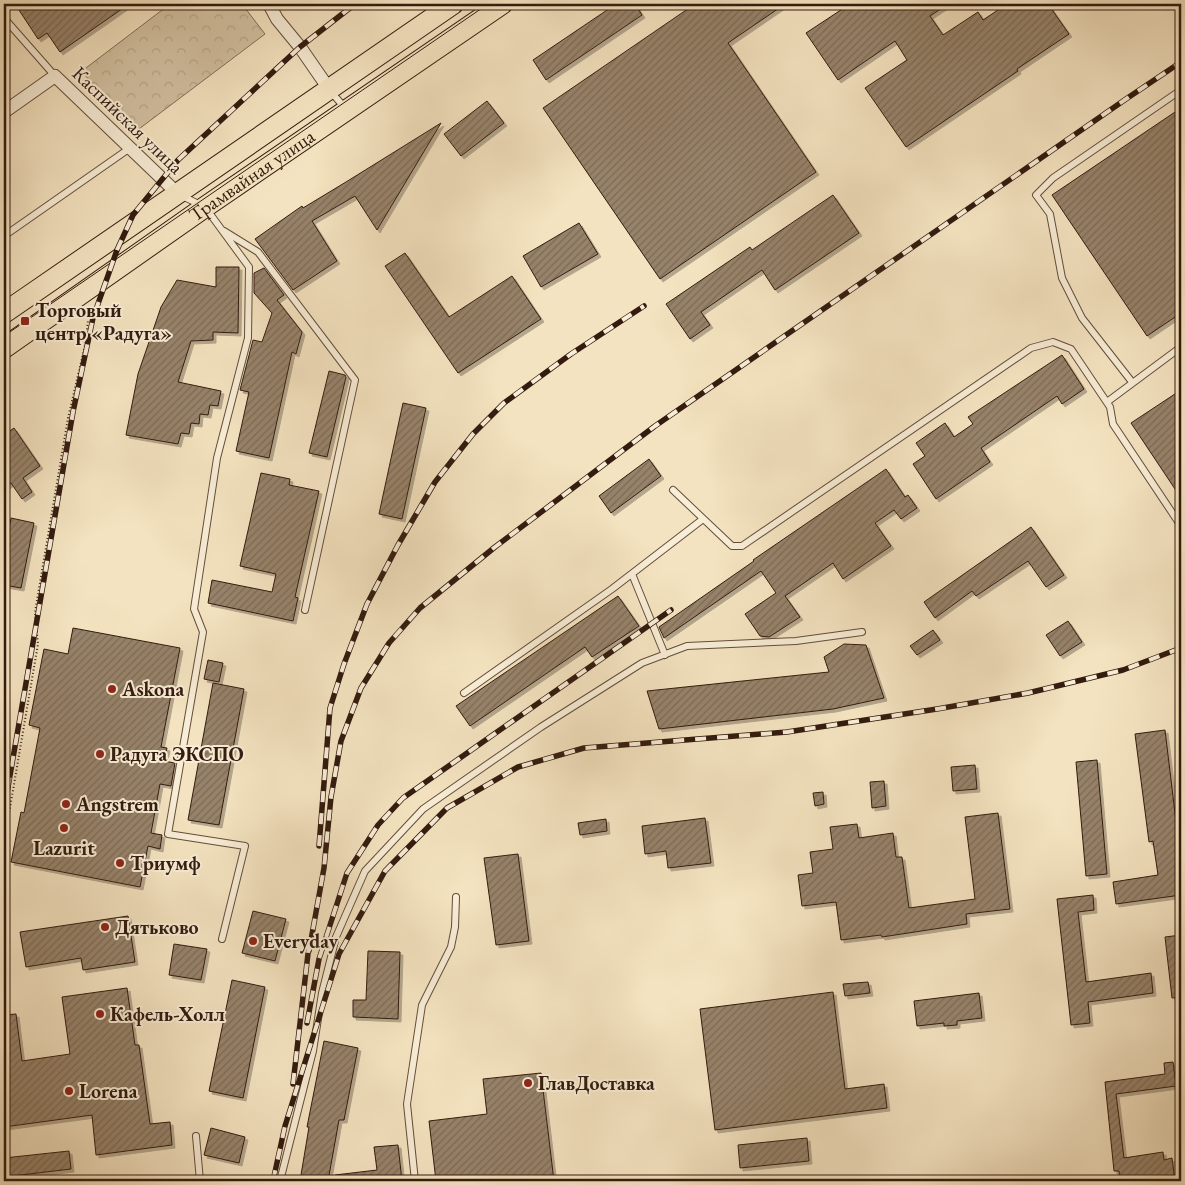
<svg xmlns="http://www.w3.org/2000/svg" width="1185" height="1185" font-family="'EB Garamond',serif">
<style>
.forest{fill:url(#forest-crowns);stroke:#836e58}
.building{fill:url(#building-hatch);stroke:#331b0f;filter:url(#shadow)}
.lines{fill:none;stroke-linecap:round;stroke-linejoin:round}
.lane-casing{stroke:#634d3b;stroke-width:8}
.street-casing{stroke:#634d3b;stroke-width:14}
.primary-casing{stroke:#331b0f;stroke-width:22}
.path{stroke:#331b0f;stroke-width:2;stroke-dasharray:1 2.5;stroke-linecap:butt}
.lane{stroke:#f8edd6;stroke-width:6}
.street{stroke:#f8edd6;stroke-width:12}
.primary{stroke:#f4e3c0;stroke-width:20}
.tram{stroke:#331b0f;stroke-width:1}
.rail-casing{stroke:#331b0f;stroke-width:5.5}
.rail{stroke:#f8edd6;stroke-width:4;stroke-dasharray:11;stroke-linecap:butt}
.poi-dot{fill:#8f2418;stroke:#f8edd6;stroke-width:2}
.labels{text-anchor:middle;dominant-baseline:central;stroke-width:4;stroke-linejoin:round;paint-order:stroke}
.street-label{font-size:20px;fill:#331b0f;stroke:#f8edd6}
.poi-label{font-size:20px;font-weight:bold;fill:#331b0f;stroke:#f8edd6;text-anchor:start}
</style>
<defs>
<pattern id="forest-crowns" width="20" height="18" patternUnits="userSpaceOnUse" patternTransform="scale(1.25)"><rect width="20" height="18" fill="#d3c1a2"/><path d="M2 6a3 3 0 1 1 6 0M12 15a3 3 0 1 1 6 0" fill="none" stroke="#b6a58a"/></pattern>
<pattern id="building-hatch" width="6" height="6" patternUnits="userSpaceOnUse" patternTransform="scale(1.25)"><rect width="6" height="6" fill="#97836b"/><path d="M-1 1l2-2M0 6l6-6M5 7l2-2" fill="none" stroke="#7c6a56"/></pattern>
<filter id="shadow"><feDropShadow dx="3" dy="3" stdDeviation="0" flood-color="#0004"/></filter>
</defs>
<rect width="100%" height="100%" fill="#f4e3c0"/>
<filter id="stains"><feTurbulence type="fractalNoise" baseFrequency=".004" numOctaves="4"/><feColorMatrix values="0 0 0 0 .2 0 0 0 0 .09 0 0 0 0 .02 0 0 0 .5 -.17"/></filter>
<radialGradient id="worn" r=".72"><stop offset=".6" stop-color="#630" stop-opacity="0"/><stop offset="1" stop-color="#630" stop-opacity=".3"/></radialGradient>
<path class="forest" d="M170,4H242L265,34L131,135L82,71Z"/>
<path class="building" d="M15,4H59L63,10L72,4H129L60,52L47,33L38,39Z
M616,4H635L642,15L546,80L533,60Z
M695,4H785L728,43L816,172L660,279L543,108Z
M850,4H948L930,16L943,35L978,12L983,20L1007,4H1048L1069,34L1017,69L1018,71L906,147L865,88L907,60L895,41L838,80L806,33Z
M487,101L504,123L461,156L444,134Z
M1181,108V313L1147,336L1052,195Z
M441,123L377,230L355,196L312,221L337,261L293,290L255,239L302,206L303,208L346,182Z
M833,195L859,233L775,290L762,270L701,312L710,325L690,339L666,304L750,247L752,250Z
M579,223L598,254L541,287L523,256Z
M405,253L449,317L512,276L541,319L458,373L385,266Z
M216,267H239L238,333L213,332V340L191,341L178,382L221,391L218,406L210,405L208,415L200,414L199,424L191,423L189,434L181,433L178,444L126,435L138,374L161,307L177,280L216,287Z
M264,268L284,295L277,300L302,332L296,354L292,352L269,458L236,451L249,392L240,390L253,340L262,342L272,313L254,293V273Z
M1062,355L1084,389L1062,404L1057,396L981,448L990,462L936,499L913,464L925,456L916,443L945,423L954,437L973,424L968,417Z
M329,371L345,375L346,377L327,457L309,453Z
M1181,390V498L1131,423Z
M403,403L426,408L402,519L379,514Z
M14,428L40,466L23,478L32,492L22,499L11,483L4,488V435Z
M649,459L661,476L611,513L599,496Z
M886,469L905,497L908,495L917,508L901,519L894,510L875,523L891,546L843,579L833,563L785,596L800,617L769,637L760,636L745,614L776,593L761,571L664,638L659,627L754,561L753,560Z
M261,473L290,479L289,485L319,491L295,597L298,598L293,621L208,603L212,580L272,592L276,574L240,566Z
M11,518L34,523L21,588L4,585V557Z
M1031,527L1064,575L1046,587L1028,561L976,596L972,591L935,618L924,602Z
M618,596L639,626L592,657L585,647L470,726L456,706Z
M1068,621L1082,642L1060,656L1046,635Z
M73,628L180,648L161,747L167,748L164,761L175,763L171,786L160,784L151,833L162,835L160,849L148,846L140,887L11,862L21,812L24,813L40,728L29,725L44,649L68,654Z
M933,630L940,640L917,655L910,646Z
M844,644L866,645L884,698L833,709L659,729L647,691L829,672L824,657Z
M208,660L223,663L219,682L204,679Z
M213,683L244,689L219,825L188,820Z
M1165,730L1178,838H1176L1181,875V895L1116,904L1113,882L1158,875L1153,841L1149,842L1135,734Z
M1097,760L1107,874L1086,876L1076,762Z
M975,765L977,789L953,791L951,767Z
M884,781L886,806L872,808L870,782Z
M823,792L824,804L815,806L813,793Z
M998,813L1010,909L966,914L967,924L882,937L881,935L841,940L836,902L802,906L798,875L813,873L810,852L833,849L830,827L857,824L859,838L893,833L896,857H902L909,908L975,899L965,817Z
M705,818L711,863L668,868L666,851L645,854L642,826Z
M606,819L607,831L580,835L578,823Z
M518,854L529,941L496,945L484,858Z
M1093,895L1094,910L1078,912L1086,982L1151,973L1153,993L1088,1002L1090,1023L1071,1025L1057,899Z
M253,911L286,919L275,961L242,953Z
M128,916L135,962L83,970L81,958L26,967L20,932Z
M1181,935V997L1172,998L1165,937Z
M174,944L207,949L201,980L169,975Z
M368,951L400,952L398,1019L353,1017V1000H366Z
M232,980L265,987L243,1098L209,1091Z
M868,982L870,993L845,996L843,984Z
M127,988L135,1045H139L150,1124L170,1122L172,1145L96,1155L92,1115L4,1127V1015L16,1014L22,1061L70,1054L62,997Z
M833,992L845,1089L884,1084L887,1108L715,1130L700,1009Z
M979,993L982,1018L957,1021V1025L944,1026V1023L917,1026L914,1001Z
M324,1041L358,1048L344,1120H339L328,1181H300L309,1127H307Z
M1173,1062L1176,1086L1116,1094L1124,1158L1163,1152L1164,1160L1172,1158L1175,1181H1120L1119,1171H1114L1105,1082L1165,1074L1164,1063Z
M541,1073L554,1181H436L429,1121L487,1114L483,1079Z
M211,1128L245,1137L239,1163L204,1155Z
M807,1138L809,1161L740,1168L738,1145Z
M398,1145L402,1181H335V1175L377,1170L374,1147Z
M69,1151L71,1169L4,1177V1158Z"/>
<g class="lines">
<g class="lane-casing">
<path id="lane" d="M4,18L55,76
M331,92L346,109
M182,196L205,207L249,267L248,338L217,458L194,609L203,632L168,834L245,846L222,939
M224,231L258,252L355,380L305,610
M4,236L130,148
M1132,382L1082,318L1062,278L1050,214L1036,195L1053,178L1181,90
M1107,402L1181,347
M673,490L732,546H742L1031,348L1053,342L1071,349L1110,407L1113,424L1181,526
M632,574L665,655
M464,693L612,589L703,519
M196,1136L200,1181
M280,1181L313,1051L322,993L336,937L365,871L423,809L541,727L642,663L687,646L796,641L862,632
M415,1181L407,1104L422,1005L451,947L455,927L456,897"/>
</g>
<g class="street-casing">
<path id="street" d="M269,4L277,19L300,47L329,89
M4,112L55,76L177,193"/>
</g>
<g class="primary-casing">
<g id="primary">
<path d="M4,313L453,4"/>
<path id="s1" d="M4,348L205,207L502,4"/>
</g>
</g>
<path class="path" d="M4,843L38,644L35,612L68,418L86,341L89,309"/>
<use href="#lane" class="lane"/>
<use href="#street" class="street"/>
<use href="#primary" class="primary"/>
<path class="tram" d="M4,336L488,4"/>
<g class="rail-casing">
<path id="rail" d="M4,810L73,412L93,318L117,250L133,215L178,160L300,47L355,4
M319,846L330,708L344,664L367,604L398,545L435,482L473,434L504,403L571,354L644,306
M309,951L324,868L331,797L341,741L361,688L389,643L420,608L495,547L655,426L1126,99L1181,62
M307,1023L319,959L347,873L378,825L403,798L671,610
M293,1084L309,945
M273,1181L285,1126L339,954L385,871L447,808L518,767L584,748L787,732L937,709L1028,693L1123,670L1181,648"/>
</g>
<use href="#rail" class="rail"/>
</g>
<g class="poi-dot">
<rect x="20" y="316" width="10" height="10" rx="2.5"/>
<circle cx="112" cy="689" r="5"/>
<circle cx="100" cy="754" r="5"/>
<circle cx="66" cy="804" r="5"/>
<circle cx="64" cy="828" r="5"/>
<circle cx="120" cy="863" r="5"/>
<circle cx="105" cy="927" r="5"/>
<circle cx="253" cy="941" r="5"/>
<circle cx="100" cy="1014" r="5"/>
<circle cx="528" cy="1083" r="5"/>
<circle cx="69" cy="1091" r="5"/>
</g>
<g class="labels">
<g class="street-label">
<text transform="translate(128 120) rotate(44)">Каспийская улица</text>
<text stroke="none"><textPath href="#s1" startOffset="302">Трамвайная улица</textPath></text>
</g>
<g class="poi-label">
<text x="35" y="310">Торговый<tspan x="35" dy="23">центр «Радуга»</tspan></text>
<text x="122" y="689">Askona</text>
<text x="110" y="754">Радуга ЭКСПО</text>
<text x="76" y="804">Angstrem</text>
<text x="64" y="848" text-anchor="middle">Lazurit</text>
<text x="130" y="863">Триумф</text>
<text x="115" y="927">Дятьково</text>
<text x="263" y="941">Everyday</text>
<text x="110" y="1014">Кафель-Холл</text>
<text x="538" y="1083">ГлавДоставка</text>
<text x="79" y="1091">Lorena</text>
</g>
</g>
<rect width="1185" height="1185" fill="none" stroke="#f4e3c0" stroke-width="20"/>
<rect x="5" y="5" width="1175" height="1175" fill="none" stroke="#331b0f" stroke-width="2.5"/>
<rect x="10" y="10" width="1165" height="1165" fill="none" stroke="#331b0f"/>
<rect width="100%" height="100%" filter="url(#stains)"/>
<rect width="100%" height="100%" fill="url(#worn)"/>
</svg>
